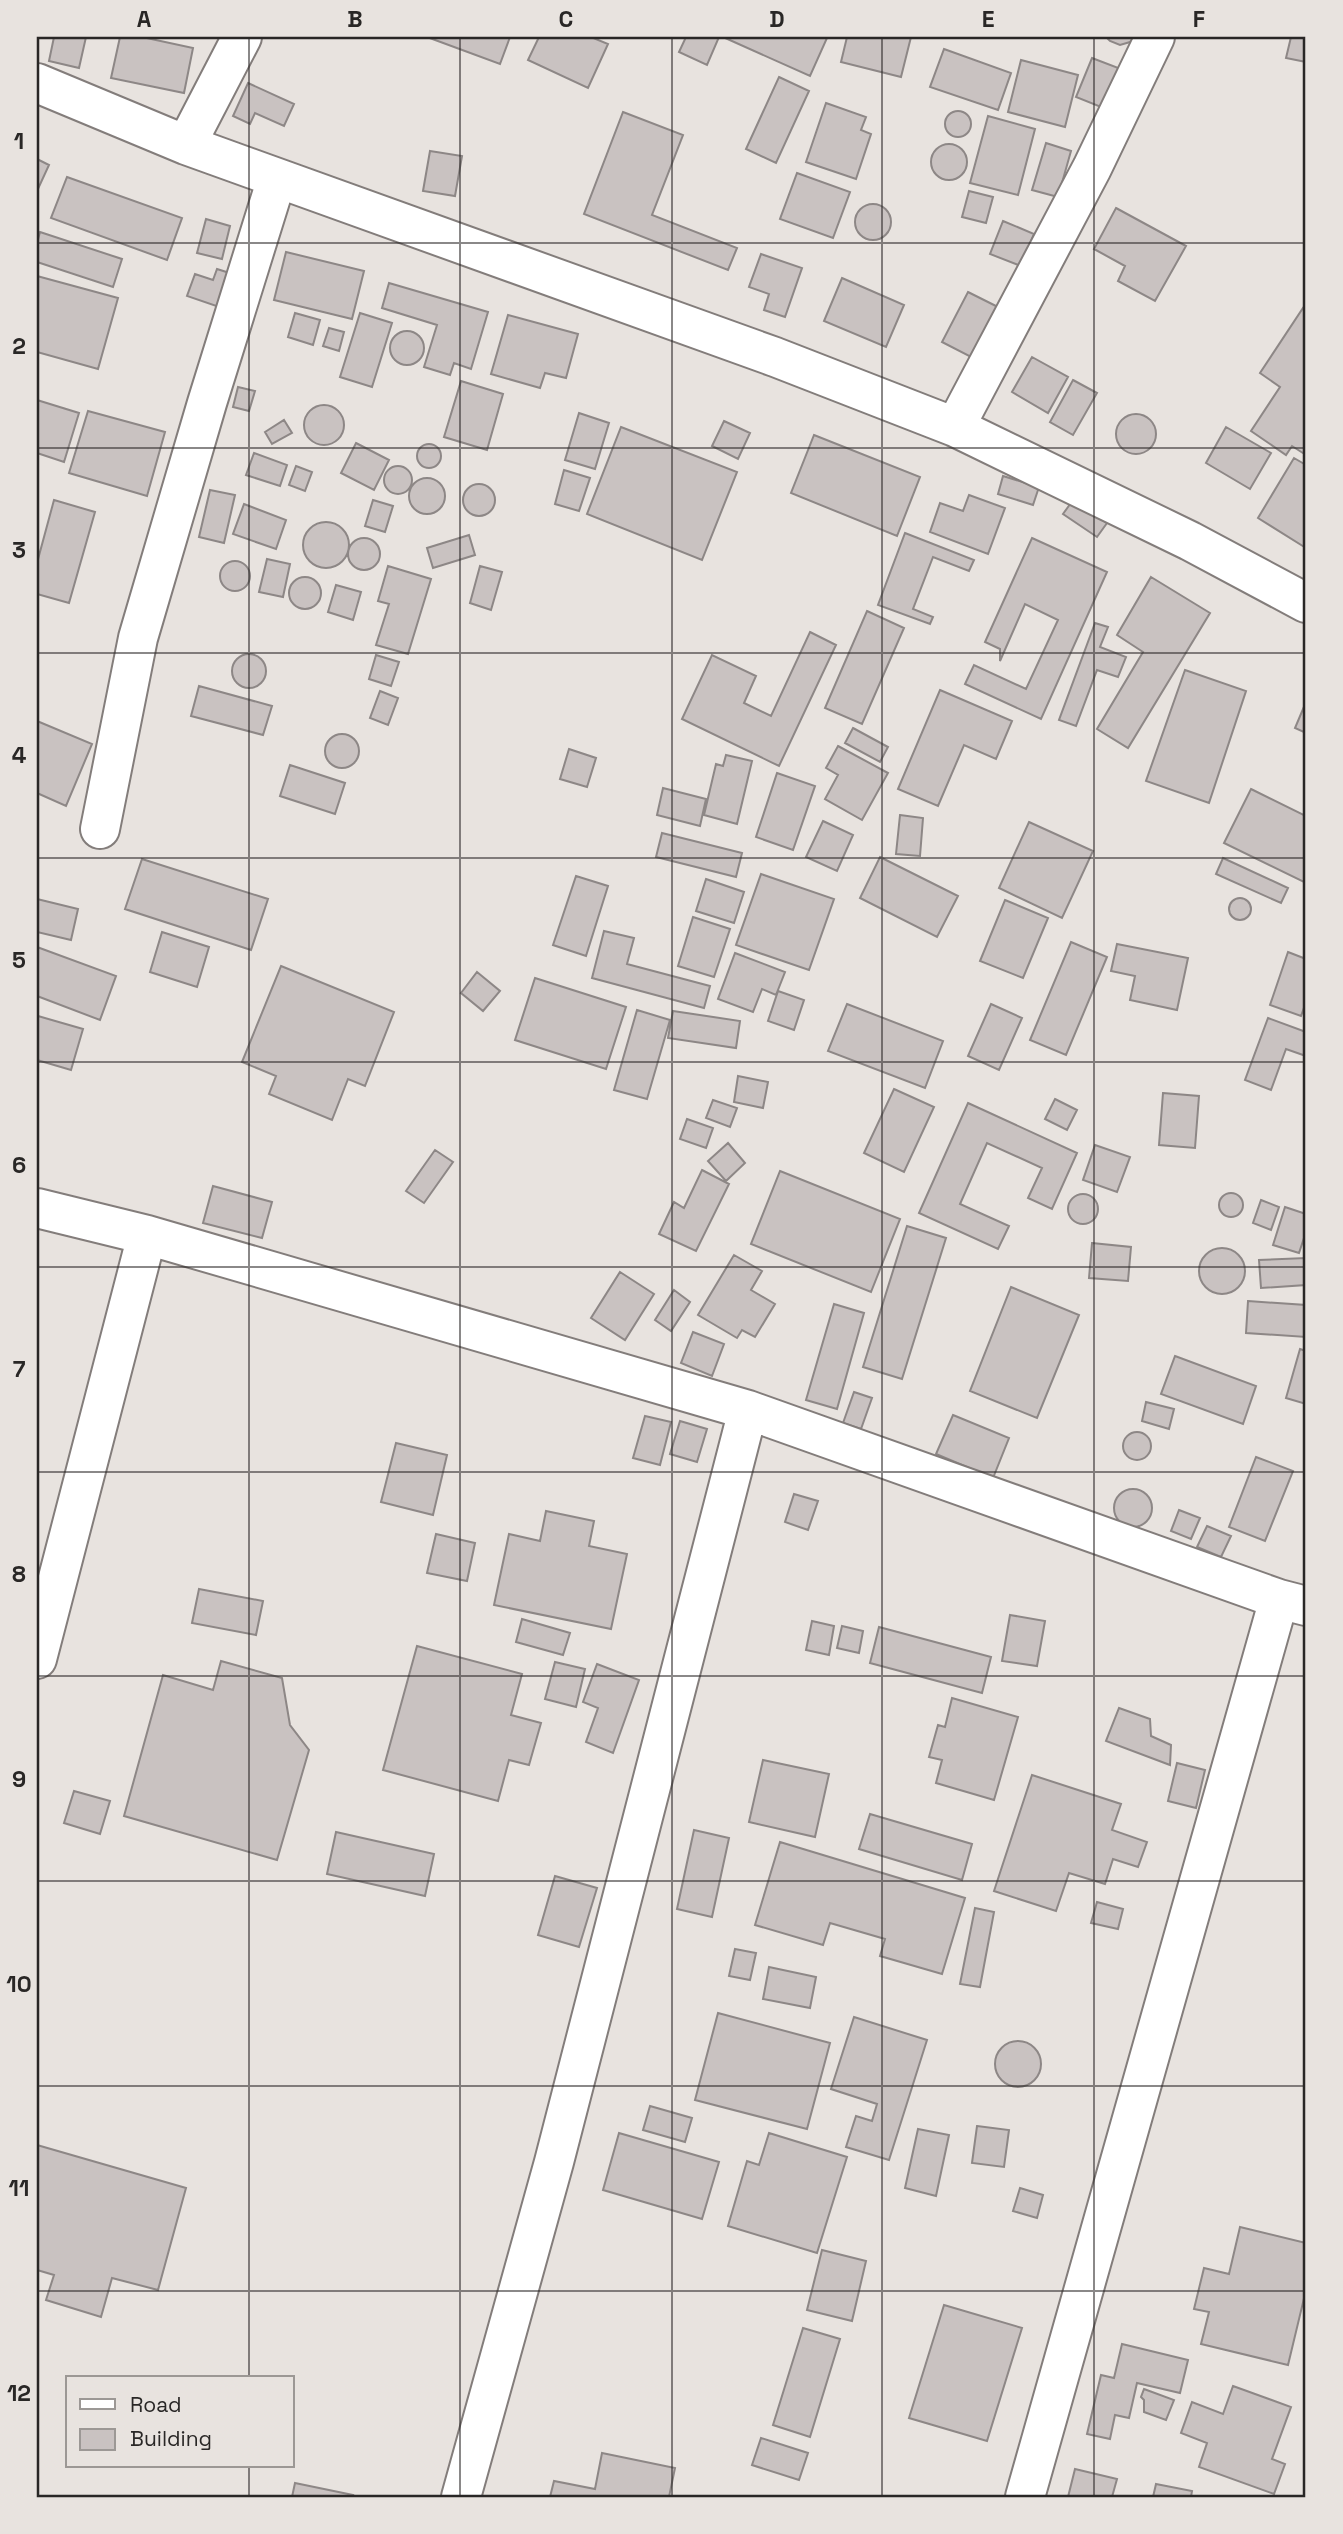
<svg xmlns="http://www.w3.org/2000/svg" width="1343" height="2534" font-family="'Space Grotesk',sans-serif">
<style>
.building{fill:#c9c2c1;stroke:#8d8786;stroke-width:2}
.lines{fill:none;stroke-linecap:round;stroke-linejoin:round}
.minor-casing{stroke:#837d7b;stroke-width:42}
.minor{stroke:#fff;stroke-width:38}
.grid{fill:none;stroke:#292726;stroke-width:2;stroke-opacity:0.55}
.neatline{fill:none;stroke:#292726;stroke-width:2.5}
.grid-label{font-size:23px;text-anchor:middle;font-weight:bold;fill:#292726}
</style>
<rect width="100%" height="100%" fill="#e8e3df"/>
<path class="building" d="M54,37H86L79,68L49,61Z
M120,37H142L193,48L184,93L111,78Z
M427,37H510L500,64Z
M539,37H591L608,44L588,88L528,60Z
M686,37H719L707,65L679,52Z
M723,37H825L827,38L810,76Z
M847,37H911L901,77L841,62Z
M1106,37H1135L1130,42L1120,45L1110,41Z
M1291,37H1306V62L1286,58Z
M944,49L1011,73L998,110L930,87Z
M1092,58L1121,69L1106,109L1076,97Z
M1021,60L1078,75L1065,127L1008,112Z
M779,77L809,91L776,163L746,149Z
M248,83L294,104L284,126L255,113L250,124L233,116Z
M826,103L866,117L861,130L871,134L856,179L806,162Z
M945 124a13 13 0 1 1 26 0a13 13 0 1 1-26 0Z
M623,112L683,135L652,215L737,248L728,270L584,214Z
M988,116L1035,129L1018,195L970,183Z
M1046,143L1071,151L1058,197L1032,190Z
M931 162a18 18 0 1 1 36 0a18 18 0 1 1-36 0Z
M430,151L462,156L455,196L423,191Z
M37,159L49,165L37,191Z
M797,173L850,192L833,238L780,219Z
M67,177L182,218L167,260L51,218Z
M969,191L993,197L986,223L962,217Z
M855 222a18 18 0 1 1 36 0a18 18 0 1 1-36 0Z
M1116,208L1186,246L1155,301L1118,281L1125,266L1094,249Z
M206,219L230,226L222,259L197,253Z
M1003,221L1034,234L1021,266L990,254Z
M40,232L122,259L113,287L37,262V243Z
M286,252L364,271L352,319L274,300Z
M761,254L802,268L785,317L764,310L769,294L749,287Z
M217,269L239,276L228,310L187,296L195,274L213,280Z
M37,276L118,298L98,369L37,352Z
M842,278L904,305L886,347L824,321Z
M389,283L488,312L471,369L454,363L450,375L424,367L437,325L382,308Z
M968,292L1000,308L973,358L942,342Z
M1303,308L1306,310V455L1292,446L1286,455L1251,431L1280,387L1260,373Z
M295,313L320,320L313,345L288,337Z
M360,313L392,323L372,387L340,377Z
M508,315L578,334L566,378L545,373L540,388L491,374Z
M329,328L344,332L339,351L323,346Z
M390 348a17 17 0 1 1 34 0a17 17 0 1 1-34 0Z
M1032,357L1068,377L1048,413L1012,392Z
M1073,380L1097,393L1073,435L1050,422Z
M461,381L503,394L487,450L444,437Z
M238,387L255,391L249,411L233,407Z
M37,400L79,413L64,462L37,453Z
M304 425a20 20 0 1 1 40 0a20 20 0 1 1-40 0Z
M88,411L165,432L147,496L69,473Z
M579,413L609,423L595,469L565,460Z
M1116 434a20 20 0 1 1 40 0a20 20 0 1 1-40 0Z
M284,420L292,433L272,444L265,432Z
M724,421L750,433L738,459L712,446Z
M621,427L737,472L702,560L587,514Z
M1226,427L1271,453L1250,489L1206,463Z
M814,435L920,477L897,536L791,493Z
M356,443L389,460L374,490L341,473Z
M417 456a12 12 0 1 1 24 0a12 12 0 1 1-24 0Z
M254,453L287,465L280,486L246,475Z
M1294,458L1306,465V548L1258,518Z
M296,466L312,472L305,491L289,485Z
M384 480a14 14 0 1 1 28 0a14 14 0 1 1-28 0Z
M564,470L590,478L579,511L555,504Z
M1003,476L1039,487L1033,505L998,494Z
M409 496a18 18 0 1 1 36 0a18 18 0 1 1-36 0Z
M463 500a16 16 0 1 1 32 0a16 16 0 1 1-32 0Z
M210,490L235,495L224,543L199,537Z
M969,495L1005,508L988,554L930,532L940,503L963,511Z
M54,500L95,512L69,603L37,594V563Z
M373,500L393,506L385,532L365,526Z
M1073,500L1107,523L1097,537L1063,514Z
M244,504L286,520L276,549L233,534Z
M303 545a23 23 0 1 1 46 0a23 23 0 1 1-46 0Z
M905,533L974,560L969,571L933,557L913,609L933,617L930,624L878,605Z
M469,535L475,555L433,568L427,548Z
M1032,538L1107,572L1041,719L965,684L974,665L1026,689L1058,620L1025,604L1000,661V649L985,642Z
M348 554a16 16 0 1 1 32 0a16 16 0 1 1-32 0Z
M267,559L290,564L283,597L259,592Z
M220 576a15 15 0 1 1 30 0a15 15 0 1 1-30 0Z
M388,566L431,579L408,654L376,645L389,604L378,601Z
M480,566L502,572L491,610L470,603Z
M1151,577L1210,613L1128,748L1097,729L1143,652L1117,635Z
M289 593a16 16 0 1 1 32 0a16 16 0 1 1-32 0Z
M336,585L361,592L353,620L328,612Z
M867,611L904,628L862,724L825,708Z
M1095,623L1108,627L1100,647L1126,657L1118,677L1097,670L1076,726L1059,720Z
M810,632L836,645L779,766L682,719L712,655L756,676L744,703L771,716Z
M232 671a17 17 0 1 1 34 0a17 17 0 1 1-34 0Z
M376,655L399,662L391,686L369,679Z
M1185,670L1246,691L1209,803L1146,781Z
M199,686L272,706L263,735L191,716Z
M940,690L1012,721L996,759L964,745L938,806L898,789Z
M380,691L398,698L388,725L370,718Z
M1306,702V733L1295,728Z
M37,721L92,744L66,806L37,793Z
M853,728L888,747L880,762L845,743Z
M325 751a17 17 0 1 1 34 0a17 17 0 1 1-34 0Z
M838,746L888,773L862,820L825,799L838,775L826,768Z
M569,749L596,758L587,787L560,779Z
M726,755L752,761L737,824L704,815L716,764L723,766Z
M290,765L345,783L335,814L280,796Z
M777,773L815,786L793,850L756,837Z
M663,788L706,799L700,826L657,815Z
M1251,789L1306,816V883L1224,843Z
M900,815L923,818L920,856L896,854Z
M823,821L853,835L837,871L806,857Z
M1029,822L1093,851L1062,918L999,888Z
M662,833L742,853L736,877L656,857Z
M880,857L958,896L937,937L860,898Z
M1223,858L1288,888L1281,903L1216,874Z
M142,859L268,899L251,950L125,909Z
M761,874L834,899L809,970L736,945Z
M576,876L608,886L586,956L553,945Z
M706,879L744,892L734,923L696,911Z
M1229 909a11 11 0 1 1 22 0a11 11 0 1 1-22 0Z
M37,899L78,909L71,940L37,932Z
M1005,900L1048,918L1023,978L980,961Z
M693,917L730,929L714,977L678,966Z
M604,931L634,938L627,964L710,986L704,1008L592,978Z
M162,932L209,947L197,987L150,972Z
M1071,942L1107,957L1066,1055L1030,1040Z
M1117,944L1188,958L1177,1010L1130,1000L1135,976L1111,971Z
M37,947L116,976L100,1020L37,996Z
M1288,952L1306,959V1002L1301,1016L1270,1005Z
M735,953L785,972L776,995L762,989L753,1012L718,999Z
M281,966L394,1012L365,1086L348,1079L332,1120L269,1094L276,1076L242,1062Z
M477,972L500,991L483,1011L461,993Z
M535,978L626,1007L606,1069L515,1040Z
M778,991L804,1000L794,1030L768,1021Z
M847,1004L943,1041L925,1088L828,1051Z
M991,1004L1022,1018L999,1070L968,1056Z
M637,1010L670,1020L647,1099L614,1090Z
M673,1011L740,1021L736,1048L668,1038Z
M38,1016L83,1029L71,1070L37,1060Z
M1268,1018L1306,1032V1056L1286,1049L1271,1090L1245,1080Z
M738,1076L768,1082L763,1108L734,1102Z
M894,1089L934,1107L904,1172L864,1153Z
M1163,1093L1199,1096L1195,1148L1159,1145Z
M1055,1099L1077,1110L1067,1130L1045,1119Z
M713,1100L737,1108L730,1127L706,1118Z
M968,1103L1077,1153L1052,1209L1028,1198L1042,1168L987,1143L960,1204L1009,1226L998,1249L919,1213Z
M687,1119L713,1128L706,1148L680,1139Z
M728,1143L745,1163L726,1181L708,1161Z
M1095,1145L1130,1157L1117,1192L1083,1180Z
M435,1150L453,1162L424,1203L406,1191Z
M702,1170L729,1184L696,1251L659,1234L674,1202L684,1208Z
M780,1171L900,1219L871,1292L751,1244Z
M213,1186L272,1202L262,1238L203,1223Z
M1219 1205a12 12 0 1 1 24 0a12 12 0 1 1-24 0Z
M1068 1209a15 15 0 1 1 30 0a15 15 0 1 1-30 0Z
M1261,1200L1279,1207L1271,1230L1253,1223Z
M1285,1207L1306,1214V1239L1304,1238L1299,1253L1273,1245Z
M907,1226L946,1238L902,1379L863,1367Z
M1092,1243L1131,1247L1128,1281L1089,1278Z
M1199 1271a23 23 0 1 1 46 0a23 23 0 1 1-46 0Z
M734,1255L762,1271L751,1290L775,1304L755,1337L742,1330L737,1338L698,1315Z
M1306,1258V1285L1261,1288L1259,1260Z
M620,1272L654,1294L625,1340L591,1318Z
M1011,1287L1079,1315L1037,1418L970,1391Z
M674,1290L690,1302L671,1331L655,1320Z
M1248,1301L1306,1305V1337L1246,1333Z
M834,1304L864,1313L837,1409L806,1400Z
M693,1332L724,1344L712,1376L681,1363Z
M1300,1349L1306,1351V1404L1286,1398Z
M1175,1356L1256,1386L1243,1424L1161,1394Z
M854,1392L872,1398L861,1429L843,1423Z
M1146,1402L1174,1409L1169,1429L1142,1421Z
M953,1415L1009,1438L993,1478L936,1454Z
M645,1416L671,1422L660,1465L633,1458Z
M680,1421L707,1429L697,1462L670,1454Z
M1123 1446a14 14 0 1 1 28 0a14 14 0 1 1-28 0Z
M396,1443L447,1455L433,1515L381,1502Z
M1256,1457L1293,1471L1265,1541L1229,1527Z
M1114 1508a19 19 0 1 1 38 0a19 19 0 1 1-38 0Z
M794,1494L818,1501L808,1530L785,1522Z
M1179,1510L1200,1518L1191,1539L1171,1531Z
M546,1511L594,1521L589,1546L627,1554L611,1629L494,1605L509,1534L540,1541Z
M1207,1526L1231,1536L1221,1557L1197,1547Z
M436,1534L475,1543L467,1581L427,1573Z
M199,1589L263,1601L256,1635L192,1623Z
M1010,1615L1045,1621L1037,1666L1002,1661Z
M522,1619L570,1633L563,1655L516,1642Z
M812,1621L834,1626L829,1655L806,1650Z
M842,1626L863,1631L859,1653L837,1648Z
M879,1627L991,1657L982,1693L870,1663Z
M417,1646L522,1674L511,1715L541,1723L529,1765L509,1760L498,1801L383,1770Z
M221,1661L282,1678L290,1725L309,1750L277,1860L124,1816L163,1675L213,1690Z
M555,1662L585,1669L576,1707L545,1699Z
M597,1664L639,1680L613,1753L586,1742L598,1708L583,1702Z
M952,1698L1018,1717L994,1800L936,1783L942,1760L929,1757L938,1725L945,1727Z
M1119,1708L1150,1719L1151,1736L1171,1745L1170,1765L1106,1741Z
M763,1760L829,1774L815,1837L749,1822Z
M1177,1763L1205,1770L1196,1808L1168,1801Z
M1032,1775L1121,1804L1112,1830L1147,1842L1138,1867L1113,1859L1105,1884L1069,1873L1056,1911L994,1891Z
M74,1791L110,1801L100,1834L64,1823Z
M870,1814L972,1844L962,1880L859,1849Z
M694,1830L729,1838L712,1917L677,1909Z
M336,1832L434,1854L425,1896L327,1874Z
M780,1842L965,1898L942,1974L880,1956L885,1939L830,1923L823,1945L755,1925Z
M555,1876L597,1888L579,1947L538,1935Z
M1097,1902L1123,1909L1118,1929L1091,1923Z
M975,1908L994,1912L980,1987L960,1984Z
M735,1949L756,1953L750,1980L729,1976Z
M769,1967L816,1977L810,2008L763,1999Z
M718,2013L830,2043L807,2129L695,2100Z
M854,2017L927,2040L889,2160L846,2147L856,2116L872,2121L877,2104L831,2089Z
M995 2064a23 23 0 1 1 46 0a23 23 0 1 1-46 0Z
M650,2106L692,2118L685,2142L643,2130Z
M977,2126L1009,2130L1004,2167L972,2163Z
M918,2129L949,2135L936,2196L905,2188Z
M619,2133L719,2162L702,2219L603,2190Z
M769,2133L847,2157L817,2253L728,2226L747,2161L759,2165Z
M37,2145L186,2188L158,2290L112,2278L101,2317L46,2300L54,2275L37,2270Z
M1020,2188L1043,2195L1037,2218L1013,2211Z
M1240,2227L1306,2243V2290L1288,2365L1201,2344L1209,2312L1194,2309L1204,2268L1229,2274Z
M822,2250L866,2261L852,2321L807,2310Z
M944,2305L1022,2328L987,2441L909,2418Z
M803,2328L840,2339L810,2437L773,2425Z
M1122,2344L1188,2360L1180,2393L1137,2383L1129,2418L1115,2415L1110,2439L1087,2434L1101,2375L1114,2378Z
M1233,2386L1291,2407L1272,2459L1285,2464L1274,2494L1199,2467L1207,2443L1181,2433L1192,2402L1223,2414Z
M1144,2389L1174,2400L1166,2420L1144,2412V2400L1141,2397Z
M761,2438L808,2453L799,2480L752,2465Z
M602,2453L675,2468L669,2497H550L554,2481L595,2489Z
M1075,2469L1117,2479L1112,2497H1068Z
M295,2483L353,2495L352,2497H292Z
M1156,2484L1192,2491L1191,2497H1153Z"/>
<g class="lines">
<g class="minor-casing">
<path id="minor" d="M37,83L186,145L775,357L955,427L1190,541L1306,603
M186,145L242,37
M955,427L1092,168L1155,37
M100,829L138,638L207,403L277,178
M37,1208L147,1235L748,1410L1279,1599L1306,1606
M37,1659L147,1235
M461,2497L554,2162L748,1410
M1025,2497L1279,1599"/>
</g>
<use href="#minor" class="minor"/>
</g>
<path class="grid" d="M249,37V2378M460,37V2497M672,37V2497M882,37V2497M1094,37V2497M37,243H1306M37,448H1306M37,653H1306M37,858H1306M37,1062H1306M37,1267H1306M37,1472H1306M37,1676H1306M37,1881H1306M37,2086H1306M37,2291H1306M249,2466V2497"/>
<rect width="1343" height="2534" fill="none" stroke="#e8e3df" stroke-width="77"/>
<rect x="66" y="2376" width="228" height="91" fill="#e8e3df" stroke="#9c9895" stroke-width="2"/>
<rect x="80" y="2399" width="35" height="10" fill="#ffffff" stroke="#9c9895" stroke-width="2"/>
<text x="130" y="2412" font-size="21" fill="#292726">Road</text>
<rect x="80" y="2429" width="35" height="21" fill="#c9c2c1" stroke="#9c9895" stroke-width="2"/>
<text x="130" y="2446" font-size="21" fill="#292726">Building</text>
<rect x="38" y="38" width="1266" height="2458" class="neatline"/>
<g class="grid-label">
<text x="144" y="27">A</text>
<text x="355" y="27">B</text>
<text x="566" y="27">C</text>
<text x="777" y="27">D</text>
<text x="988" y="27">E</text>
<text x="1199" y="27">F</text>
<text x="19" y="149">1</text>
<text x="19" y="354">2</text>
<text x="19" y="558">3</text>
<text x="19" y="763">4</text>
<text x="19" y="968">5</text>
<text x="19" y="1173">6</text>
<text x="19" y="1377">7</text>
<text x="19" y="1582">8</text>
<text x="19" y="1787">9</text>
<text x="19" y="1992">10</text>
<text x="19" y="2196">11</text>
<text x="19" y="2401">12</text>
</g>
</svg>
